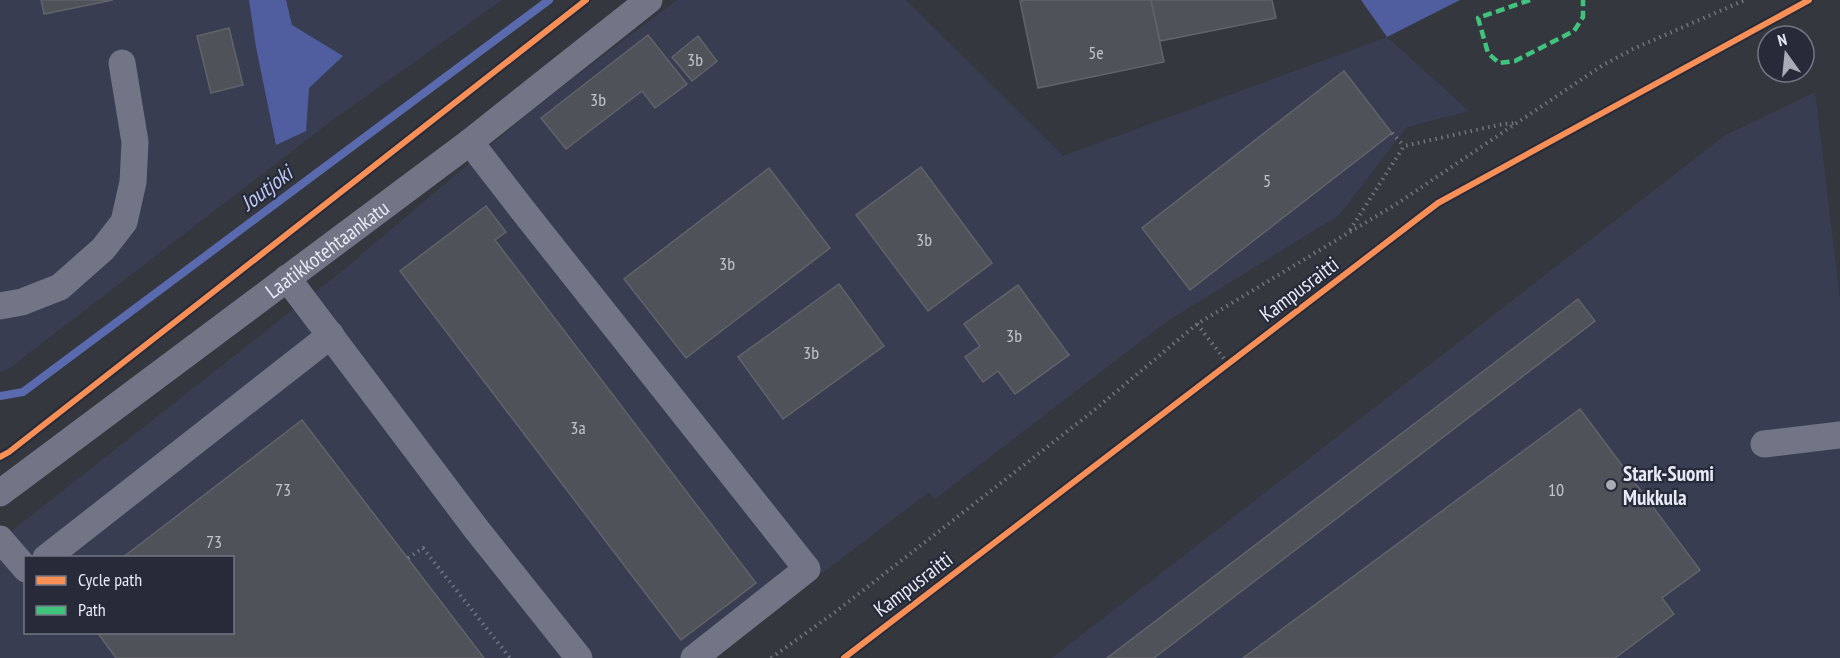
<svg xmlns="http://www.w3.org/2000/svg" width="1840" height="658" font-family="'PT Sans Narrow',sans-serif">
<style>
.built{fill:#383d51;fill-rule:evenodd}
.forest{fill:#505ea0}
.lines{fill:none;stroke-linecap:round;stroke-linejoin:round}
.stream{stroke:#5a6aaf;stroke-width:8}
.building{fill:#505259;stroke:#61636a;stroke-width:1.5}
.path{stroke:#727580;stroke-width:4;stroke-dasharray:1.5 4.5;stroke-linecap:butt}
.minor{stroke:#717586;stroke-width:27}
.quiet{stroke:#40c37c;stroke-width:4.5;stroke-dasharray:9 4.5;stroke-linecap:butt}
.cycleway-casing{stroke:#262a39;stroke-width:10}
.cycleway{stroke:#f78f57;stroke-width:6}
.poi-dot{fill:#a9abb5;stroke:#262a39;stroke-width:2}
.labels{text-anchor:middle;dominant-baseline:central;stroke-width:4.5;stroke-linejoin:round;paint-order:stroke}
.number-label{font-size:18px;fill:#c1c4cd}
.street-label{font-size:21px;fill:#e7eaf4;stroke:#262a39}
.poi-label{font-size:21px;font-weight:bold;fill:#e7eaf4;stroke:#262a39;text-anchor:start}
.water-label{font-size:22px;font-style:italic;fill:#becaf4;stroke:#262a39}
</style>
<rect width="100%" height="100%" fill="#35373f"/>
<path class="built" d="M0,0H502L334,119L7,370L0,372Z
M677,0H906L1063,156L1387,37L1469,111L1407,127L1339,215L1166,322L935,499L929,492L711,658H0V540L342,271L538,105ZM26,558H232V632H26Z
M1815,92L1840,299V658H1052L1724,136Z"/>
<path class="forest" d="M249,0H286L292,25L343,56L309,88L306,131L276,145L256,47Z
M1361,0H1460L1387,37Z"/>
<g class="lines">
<path class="stream" d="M0,396L23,392L549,0"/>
</g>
<path class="building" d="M41,0H113L44,14Z
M1026,0H1151L1164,62L1038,88L1020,1Z
M1151,0H1272L1276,18L1160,41Z
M229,28L243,85L211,93L197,36Z
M648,35L687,84L655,108L642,91L566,149L541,118Z
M698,36L717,61L692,81L672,57Z
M1344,71L1392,133L1190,290L1142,228Z
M921,167L992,263L928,311L856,215Z
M769,168L830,248L686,358L624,279Z
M486,206L506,232L495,240L756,583L681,640L400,271Z
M839,284L884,346L783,419L738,357Z
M1018,285L1069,355L1015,394L998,371L983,382L965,357L980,346L964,324Z
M1578,299L1595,321L1154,658H1107Z
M1580,409L1700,570L1662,598L1674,614L1615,658H1243Z
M302,420L484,658H116L97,632H232V558H122Z"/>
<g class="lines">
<path class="path" d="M1392,133L1404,146
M1350,230L1404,146L1503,124L1516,123
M1197,324L1228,364
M408,558L423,548L510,658
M771,658L834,613L1092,412L1197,324L1398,203L1603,65L1633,49L1745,0"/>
<g class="minor">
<path d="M470,142L521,208L807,569L694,658"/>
<path d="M287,278L477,530L579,658"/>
<path d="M0,306L22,302L60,287L103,249L124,222L133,182L135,142L122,63"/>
<path d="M1764,444L1840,435"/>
<path id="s1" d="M0,493L470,142L649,0"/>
<path d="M0,539L26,569"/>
<path d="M46,558L331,335"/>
</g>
<path class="quiet" d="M1530,0L1478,18L1488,53L1499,63L1515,61L1574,31L1583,17V0"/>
<g class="cycleway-casing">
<path id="cycleway" d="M0,457L9,452L586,0
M844,658L1438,203L1809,0"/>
</g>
<use href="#cycleway" class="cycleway"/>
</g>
<circle class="poi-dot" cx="1611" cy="485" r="6"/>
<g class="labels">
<g class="number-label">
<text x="1096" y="52">5e</text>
<text x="695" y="59">3b</text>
<text x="598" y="99">3b</text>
<text x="1267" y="180">5</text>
<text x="924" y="239">3b</text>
<text x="727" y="263">3b</text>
<text x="1014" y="335">3b</text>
<text x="811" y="352">3b</text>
<text x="578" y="427">3a</text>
<text x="283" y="489">73</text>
<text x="1556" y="489">10</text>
<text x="214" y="541">73</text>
</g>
<g class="street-label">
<text stroke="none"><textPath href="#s1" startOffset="408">Laatikkotehtaankatu</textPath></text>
<text transform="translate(1299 289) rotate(-37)">Kampusraitti</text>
<text transform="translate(913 584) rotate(-37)">Kampusraitti</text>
</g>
<g class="poi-label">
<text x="1623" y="473">Stark-Suomi<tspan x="1623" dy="24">Mukkula</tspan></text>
</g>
<g class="water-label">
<text transform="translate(266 188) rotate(-37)">Joutjoki</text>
</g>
</g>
<rect x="24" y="556" width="210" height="78" fill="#262a39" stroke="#737784" stroke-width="1.5"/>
<rect x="36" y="576" width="30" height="9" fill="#f78f57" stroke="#737784" stroke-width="1.5"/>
<text x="78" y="586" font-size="18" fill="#e7eaf4">Cycle path</text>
<rect x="36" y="606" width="30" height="9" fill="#40c37c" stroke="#737784" stroke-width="1.5"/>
<text x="78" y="616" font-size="18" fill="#e7eaf4">Path</text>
<g transform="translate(1786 54) rotate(345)"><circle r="28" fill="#262a39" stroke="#737784" stroke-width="1.5"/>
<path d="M0-4.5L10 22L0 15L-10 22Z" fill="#a9abb5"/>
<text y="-9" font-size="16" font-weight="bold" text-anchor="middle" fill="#e7eaf4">N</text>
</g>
</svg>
